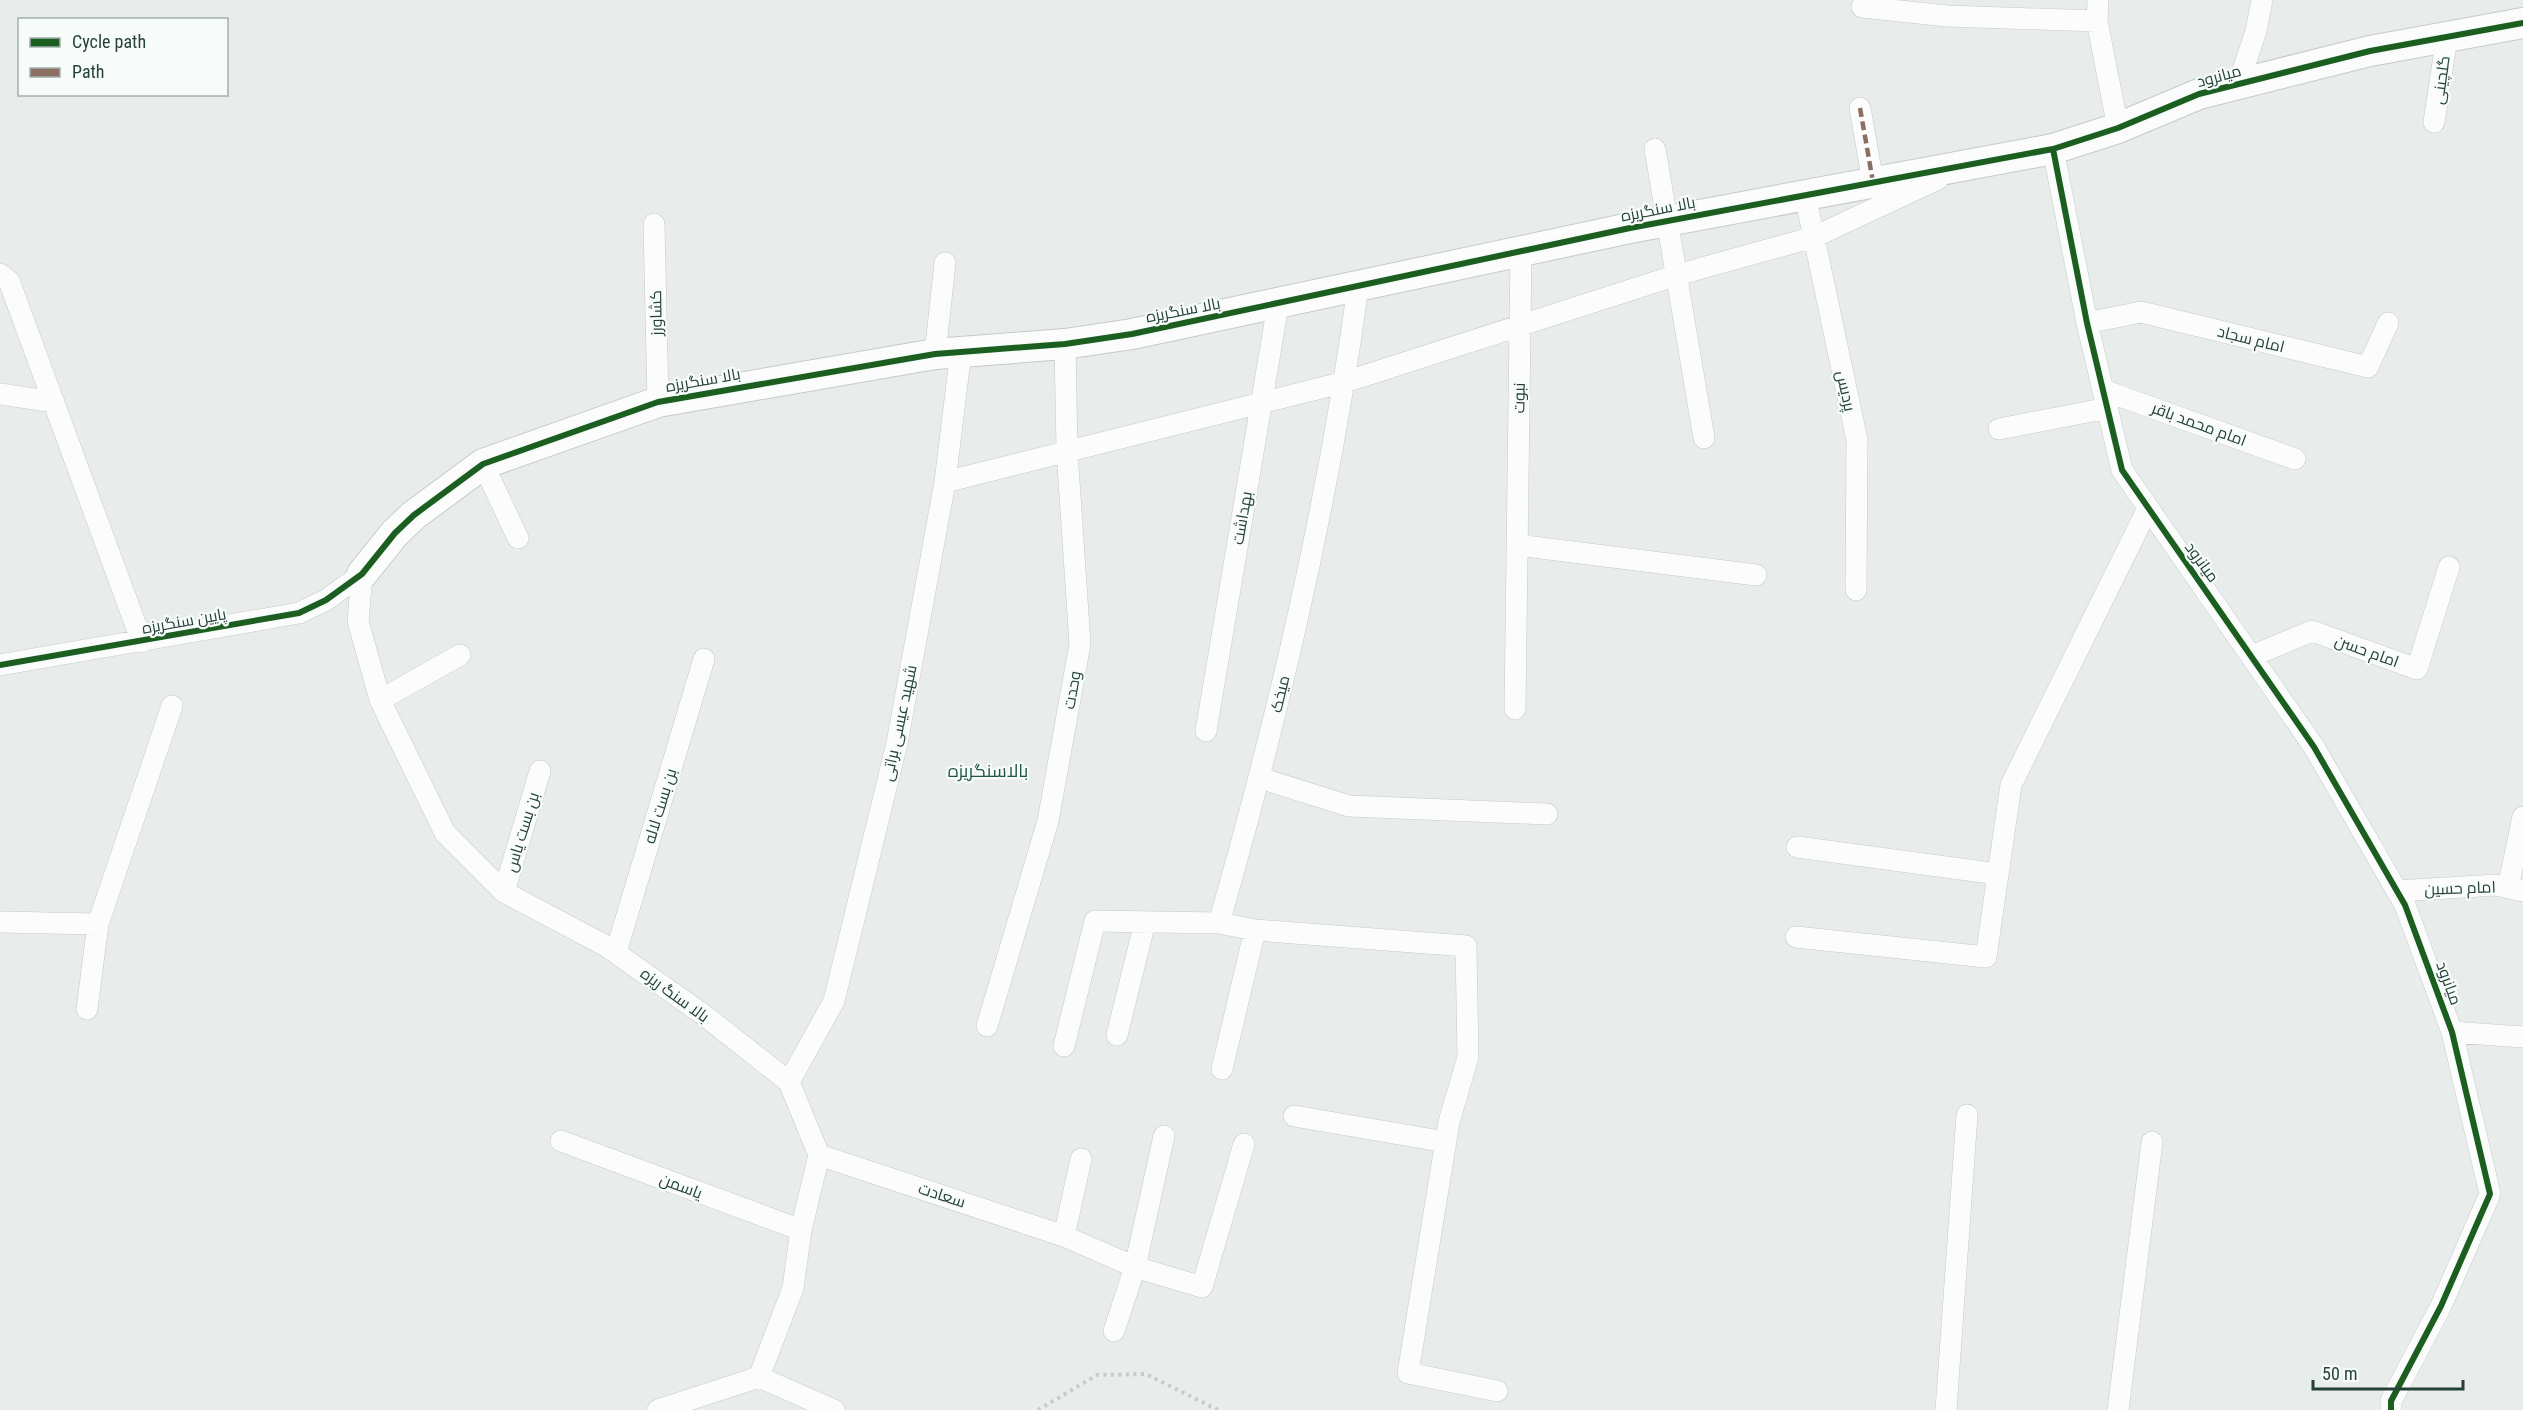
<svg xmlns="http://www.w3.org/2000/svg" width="2523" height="1410" font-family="'Roboto Condensed',Cairo,sans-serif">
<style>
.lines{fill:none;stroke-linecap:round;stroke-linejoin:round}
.street-casing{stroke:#c5cac8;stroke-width:22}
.secondary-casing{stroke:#c3cbc8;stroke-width:32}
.path{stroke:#c3ccca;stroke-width:4;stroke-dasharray:3 4.5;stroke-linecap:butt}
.street{stroke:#fcfcfc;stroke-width:21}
.secondary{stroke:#fcfcfc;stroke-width:30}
.quiet{stroke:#8d6e63;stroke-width:4.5;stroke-dasharray:9 4.5;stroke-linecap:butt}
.cycleway-casing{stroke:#f7fbf9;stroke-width:10}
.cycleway{stroke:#1b5e20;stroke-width:6}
.labels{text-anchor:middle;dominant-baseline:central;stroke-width:4.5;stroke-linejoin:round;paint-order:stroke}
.street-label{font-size:16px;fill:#24423a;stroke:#f7fbf9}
.neighbourhood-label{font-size:18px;fill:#1f5548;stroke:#f7fbf9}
</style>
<rect width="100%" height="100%" fill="#e8edeb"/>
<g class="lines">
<g class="street-casing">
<path id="street" d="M1862,7L1947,16L2097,21L2118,128
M2097,21L2098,0
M2238,85L2256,31L2262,0
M1860,108L1873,182
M2434,122L2447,37
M1655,149L1704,438
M2053,149L2087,323L2122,470L2314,747L2405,905L2452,1032L2490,1194L2441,1306L2391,1401V1410
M1805,195L1857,440L1856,590
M654,224L658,402
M0,274L9,281L142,642
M2087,323L2141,312L2368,367L2388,323
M935,354L945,263
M2103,390L2295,459
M0,394L54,402
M1999,429L2108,408
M483,464L518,538
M945,482L1345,382L1677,275L1814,237L1938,179
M1517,545L1756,575
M362,574L358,621L380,700L445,833L504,892L606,946L704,1015L789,1082L819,1155L801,1230L793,1288L759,1377L658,1410
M2252,656L2312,631L2417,669L2449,567
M0,665L299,613L326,600L362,574
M380,700L460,655
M1515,709L1521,251
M1206,731L1278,305
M1260,778L1349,806L1547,814
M1797,847L1998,874
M2508,888L2523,817
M2397,891L2496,885L2523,891
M504,892L540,771
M0,922L98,924
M1255,930L1466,946L1468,1057L1449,1122L1408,1373L1497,1391
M1796,937L1986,957L2011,785L2148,508
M616,952L704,659
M87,1009L98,924L172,706
M987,1026L1048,821L1080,644L1067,451L1065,344
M2452,1032L2523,1037
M1117,1035L1145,922
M1064,1046L1095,921L1219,923
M1222,1069L1255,930L1219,923C1279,714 1329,502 1358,287
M789,1082L834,1001L897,743L945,482L961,351
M1294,1116L1446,1142
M1164,1136L1135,1267L1202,1287L1244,1144
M561,1141L801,1230
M819,1155L1064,1236L1135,1267L1114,1331
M1064,1236L1081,1159
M759,1377L834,1410
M1946,1410L1967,1115
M2118,1410L2152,1142"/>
</g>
<g class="secondary-casing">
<path id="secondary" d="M362,574L395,533L414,515L483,464L658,402L935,354L1065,344L1132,334L1630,228L2053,149L2118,128L2199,94L2370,51L2523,23"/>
</g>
<path class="path" d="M1038,1410L1097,1375L1146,1374L1218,1410"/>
<use href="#street" class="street"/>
<use href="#secondary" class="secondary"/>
<path class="quiet" d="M1860,108L1873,182"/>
<g class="cycleway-casing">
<path id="cycleway" d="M2053,149L2087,323L2122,470L2314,747L2405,905L2452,1032L2490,1194L2441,1306L2391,1401V1410
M0,665L299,613L326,600L362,574L395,533L414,515L483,464L658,402L935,354L1065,344L1132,334L1630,228L2053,149L2118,128L2199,94L2370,51L2523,23"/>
</g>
<use href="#cycleway" class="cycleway"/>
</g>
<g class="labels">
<g class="street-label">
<text transform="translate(2219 76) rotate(-15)">میانرود</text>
<text transform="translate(2441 80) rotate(-82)">گلچینی</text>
<text transform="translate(1658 209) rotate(-11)">بالا سنگریزه</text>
<text transform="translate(1183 310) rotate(-11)">بالا سنگریزه</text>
<text transform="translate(656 313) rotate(-91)">کشاورز</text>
<text transform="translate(2251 339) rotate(14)">امام سجاد</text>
<text transform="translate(703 380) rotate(-10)">بالا سنگریزه</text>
<text transform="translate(1846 391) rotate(78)">پردیس</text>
<text transform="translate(1519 398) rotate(-89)">نبوت</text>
<text transform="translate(2199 424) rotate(20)">امام محمد باقر</text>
<text transform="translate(1242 518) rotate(-80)">بهداشت</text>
<text transform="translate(2202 562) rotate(54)">میانرود</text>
<text transform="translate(184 621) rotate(-10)">پایین سنگریزه</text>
<text transform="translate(2367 651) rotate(20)">امام حسن</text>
<text transform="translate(1072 690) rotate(-80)">وحدت</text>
<text transform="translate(1280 694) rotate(-77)">میخک</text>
<text transform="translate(899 723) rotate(-78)">شهید عیسی براتی</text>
<text transform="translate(660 806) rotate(-73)">بن بست لاله</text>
<text transform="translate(522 832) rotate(-73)">بن بست یاس</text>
<text transform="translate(2460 888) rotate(-2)">امام حسین</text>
<text transform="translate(2449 983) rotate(70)">میانرود</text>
<text transform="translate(675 995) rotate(36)">بالا سنگ ریزه</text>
<text transform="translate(681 1186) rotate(21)">یاسمن</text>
<text transform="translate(942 1195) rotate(18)">سعادت</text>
</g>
<g class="neighbourhood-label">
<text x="988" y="770">بالاسنگریزه</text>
</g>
</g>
<rect x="18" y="18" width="210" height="78" fill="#f7fbf9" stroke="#a3b1ad" stroke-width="1.5"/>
<rect x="30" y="38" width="30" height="9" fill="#1b5e20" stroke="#a3b1ad" stroke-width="1.5"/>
<text x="72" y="48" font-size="18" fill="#24423a">Cycle path</text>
<rect x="30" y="68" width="30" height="9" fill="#8d6e63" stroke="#a3b1ad" stroke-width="1.5"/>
<text x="72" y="78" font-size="18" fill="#24423a">Path</text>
<path d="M2313 1380v9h150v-9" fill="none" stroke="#24423a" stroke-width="3"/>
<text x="2322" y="1380" font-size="18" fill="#24423a" stroke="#f7fbf9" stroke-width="4.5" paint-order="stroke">50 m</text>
</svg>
